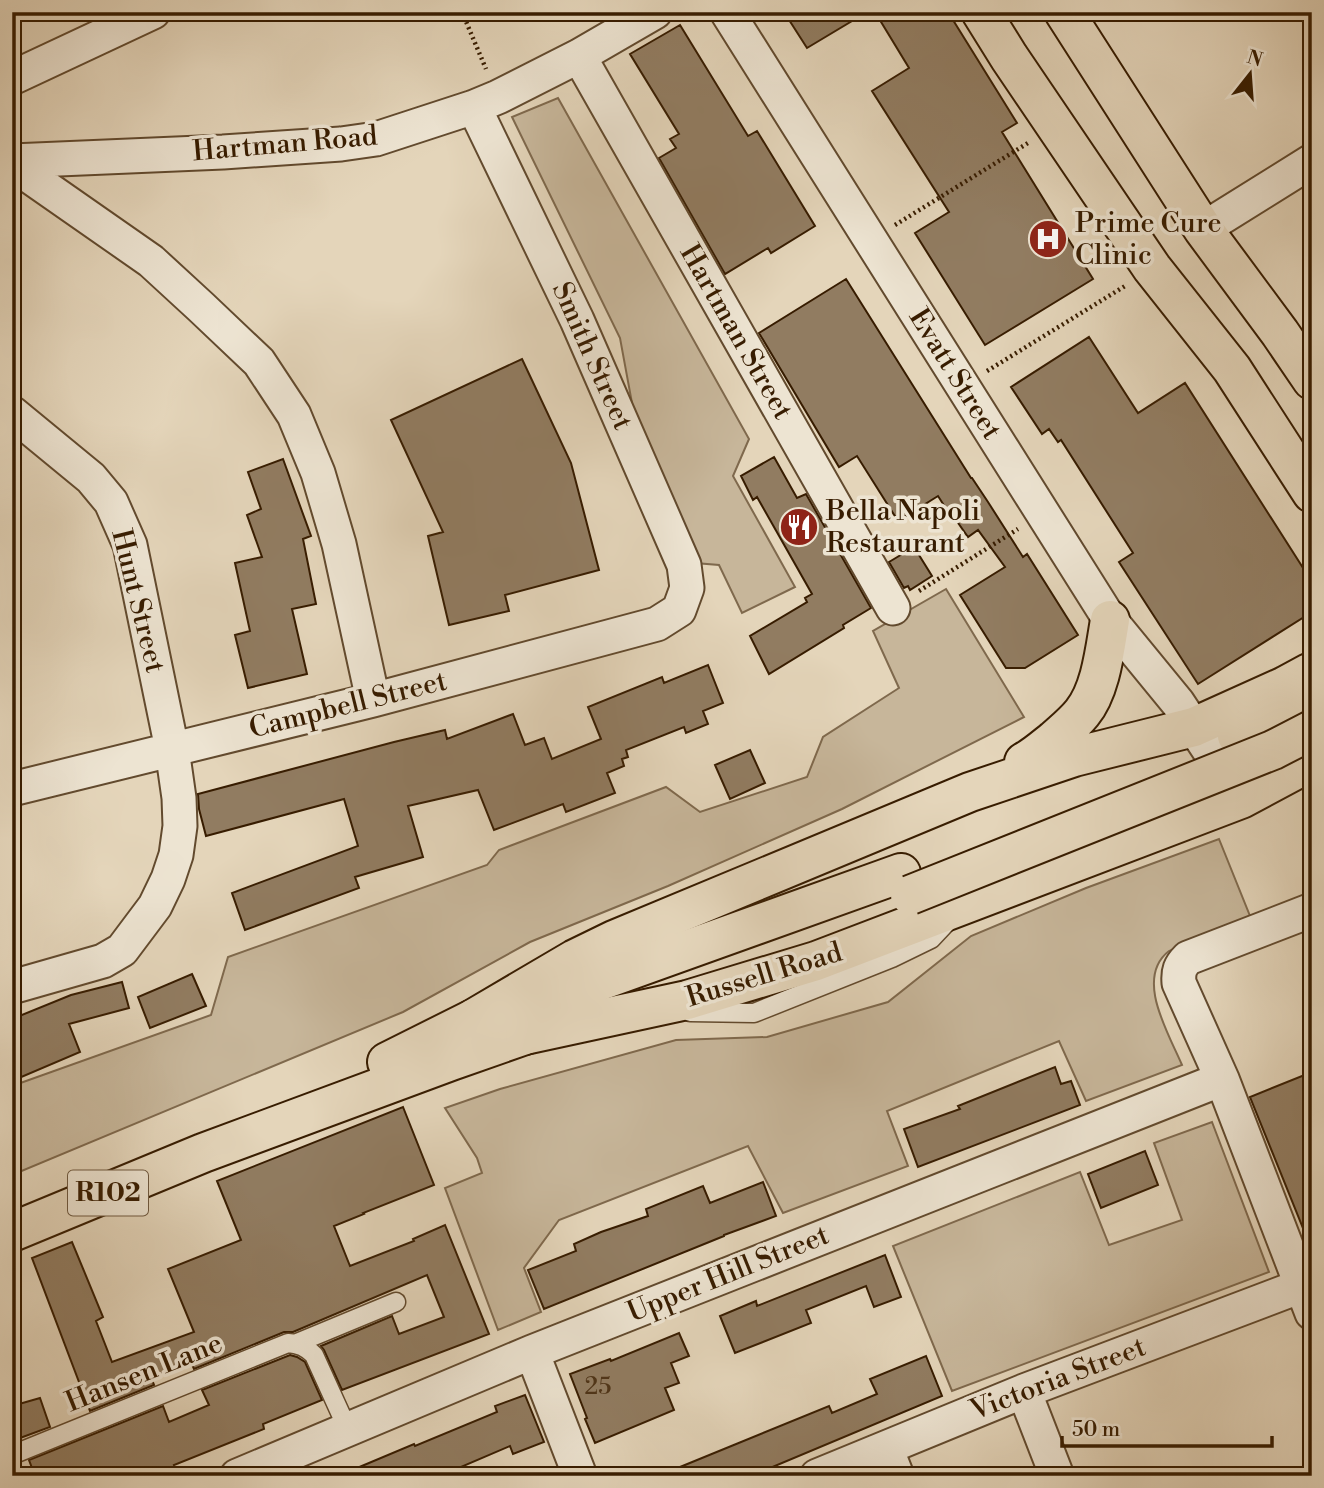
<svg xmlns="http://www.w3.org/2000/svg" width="1324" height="1488" font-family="'Libre Bodoni',serif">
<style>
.green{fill:#c7b69a;stroke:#7f694d;stroke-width:2}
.building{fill:#917c61;stroke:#371c00;stroke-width:2}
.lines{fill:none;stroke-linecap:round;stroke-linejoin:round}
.lane-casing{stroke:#624a2e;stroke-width:21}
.street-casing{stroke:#624a2e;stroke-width:37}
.primary-casing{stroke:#371c00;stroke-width:42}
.highway-casing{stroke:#371c00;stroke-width:42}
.path{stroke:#371c00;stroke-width:4.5;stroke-dasharray:2 3.5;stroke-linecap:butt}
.lane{stroke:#ede4d2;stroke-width:18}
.street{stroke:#ede4d2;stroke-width:33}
.primary{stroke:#e4d5ba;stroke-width:38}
.highway{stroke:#e4d5ba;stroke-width:38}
.highway-bridge-casing{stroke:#371c00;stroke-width:42;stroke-linecap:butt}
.highway-bridge{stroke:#e4d5ba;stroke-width:38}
.labels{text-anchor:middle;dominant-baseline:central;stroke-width:7;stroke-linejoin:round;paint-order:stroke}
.number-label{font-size:24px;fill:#4e3418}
.shield{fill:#ede4d2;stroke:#6e583f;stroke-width:2}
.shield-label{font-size:26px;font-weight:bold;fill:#371c00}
.street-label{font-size:28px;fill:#371c00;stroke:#ede4d2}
.poi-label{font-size:28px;fill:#371c00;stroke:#ede4d2;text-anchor:start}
</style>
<rect width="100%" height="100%" fill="#e4d5ba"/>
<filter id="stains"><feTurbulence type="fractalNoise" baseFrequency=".00286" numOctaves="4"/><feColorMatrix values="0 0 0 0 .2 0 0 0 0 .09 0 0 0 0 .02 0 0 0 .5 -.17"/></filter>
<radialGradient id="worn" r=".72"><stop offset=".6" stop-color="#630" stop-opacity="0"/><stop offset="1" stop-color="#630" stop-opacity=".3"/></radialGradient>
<path class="green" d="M558,98L749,439L733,476L795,587L742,613L719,565L695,563L634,414L620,338L512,117Z
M946,589L1024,717L842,809L668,886L530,942L403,1012L12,1175V1086L211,1015L228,957L487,865L499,850L666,787L700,812L807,777L823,737L899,688L873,631Z
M1219,839L1250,916L1169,951C1134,978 1169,1034 1182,1065L1086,1101L1059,1041L887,1111L908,1166L783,1213L748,1146L559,1220L524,1268L541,1312L498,1330L445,1188L482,1173L477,1158L445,1108L500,1089L676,1040L767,1037L888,1002L971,936L1086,888Z
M1212,1122L1269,1272L952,1391L893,1246L1080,1172L1109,1245L1182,1220L1154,1143Z"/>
<path class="building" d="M784,12H867L807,48Z
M875,12H948L1017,123L1002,132L1093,279L985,345L915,233L949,212L872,91L909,68Z
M680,25L748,136L757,131L815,226L771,253L768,248L725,274L659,158L676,148L670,139L679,134L630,54Z
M846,279L971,478H972L988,502L1023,557L1027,554L1078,635L1025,668H1006L960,595L1005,567L978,530L968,537L956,520L954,521L938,496L898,521L857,456L839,467L759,333Z
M1089,337L1138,413L1185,383L1312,582V612L1198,684L1119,562L1133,553L1061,440L1058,442L1049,429L1042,434L1011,387Z
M522,359L571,463L599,570L505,595L509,611L449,625L428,536L443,532L391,420Z
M774,457L797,498L806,494L871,608L843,625L844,628L769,674L750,636L807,602L805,598L812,594L757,497L753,500L741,476Z
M283,459L311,536L303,539L316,604L292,609L307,674L248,688L235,635L250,631L235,563L262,557L247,515L261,509L248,472Z
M914,547L932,576L910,590L908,586L904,588L889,562Z
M708,665L723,703L703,711L708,724L686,733L684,727L626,750L628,757L622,759L624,766L607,773L615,793L566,812L563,804L494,830L478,790L408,806L423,857L355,877L359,888L245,930L232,893L358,846L344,799L206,836L199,809L198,794L394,742L445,730L447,739L513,714L525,745L544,738L552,759L601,739L588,707L662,677L664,683Z
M750,750L765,783L730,799L715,765Z
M192,974L206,1006L150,1028L138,997Z
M122,982L129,1008L69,1024L80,1052L12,1081V1019L71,995Z
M1055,1067L1061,1084L1071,1081L1080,1105L918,1167L904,1129L960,1109L958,1106Z
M1312,1072V1248H1311L1250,1097Z
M403,1107L434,1185L363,1213L364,1214L334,1226L350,1266L414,1241L413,1239L445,1225L489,1334L342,1390L324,1350L321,1346L392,1316L399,1334L444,1317L427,1275L293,1332H284L194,1369L191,1362L151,1377L154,1385L90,1411L32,1258L72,1242L103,1317L96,1321L112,1362L194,1332L168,1269L241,1240L217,1181Z
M1145,1151L1158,1185L1101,1208L1088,1174Z
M763,1182L776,1216L724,1235V1236L544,1309L528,1270L576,1251L574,1244L601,1232L648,1216L646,1209L703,1186L710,1203Z
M885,1255L901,1297L874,1307L866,1286L806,1310L811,1323L735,1353L720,1316L756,1301L757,1306Z
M679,1333L689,1356L671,1363L679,1383L665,1388L674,1410L595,1443L585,1419L587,1418L570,1374L610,1359L611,1361Z
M290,1355L297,1357L305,1362L322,1400L263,1424L264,1429L174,1465L176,1469L158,1476H35L29,1460L163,1406L169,1422L209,1405L202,1390Z
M926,1356L942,1396L751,1476H658L829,1406L832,1413L877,1394L870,1379Z
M525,1395L544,1442L513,1454L510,1446L440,1476H338L414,1444L415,1446L497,1412L495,1406Z
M40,1398L50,1427L12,1441V1406Z"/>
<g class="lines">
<g class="lane-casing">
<path id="lane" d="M690,1012L754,1013L892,958L931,939L947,922
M297,1343L396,1302
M12,1455L288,1343C299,1344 306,1347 314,1355L348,1430"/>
</g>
<g class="street-casing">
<path id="street" d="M727,12L1110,620L1178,703L1236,791
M579,56L893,608
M12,78L153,12
M12,161L223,152L341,144L376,139L474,107L498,97L579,56L655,12
M12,164L151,261L201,307L259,362L294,415L318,473L339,544L373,700
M1203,229L1312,161
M12,413L91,478L111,502L130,545L172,749L179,798L180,826L176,855L168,879L155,906L122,950L103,961L12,987
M12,789L373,700L657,624L679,610L687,588L684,565L577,320L474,107
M1312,910L1188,958C1180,966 1178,971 1179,983L1222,1079L1312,1313
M532,1352L580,1476
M1024,1391L1057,1476
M886,1448L897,1476
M237,1476L532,1352L1222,1079
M817,1476L1024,1391L1301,1286"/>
</g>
<g class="primary-casing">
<path id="primary" d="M981,12L1009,57L1152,268L1232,369L1312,493
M1064,12L1203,229L1280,333L1312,380
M1024,762C1035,756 1044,748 1054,740C1064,731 1074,723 1082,713C1101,690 1105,649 1110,620
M387,1062L473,1019L575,959L614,940L970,792L1074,757L1194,727L1285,686L1309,673
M12,1232L203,1153L451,1061L525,1035L687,1000L816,961L1241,799L1312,761"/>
</g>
<g class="highway-casing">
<path id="highway" d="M1237,736L1283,705L1312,683
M473,1019L544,1001L901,873
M525,1035L581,1012"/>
</g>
<path class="path" d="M462,12L486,69
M895,225L1028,143
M987,371L1125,286
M919,591L1018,529"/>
<use href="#lane" class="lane"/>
<use href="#street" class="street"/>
<use href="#primary" class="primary"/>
<use href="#highway" class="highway"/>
<g class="highway-bridge-casing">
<path id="highway-bridge" d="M910,895L1273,750L1312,730"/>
</g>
<use href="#highway-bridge" class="highway-bridge"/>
</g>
<defs>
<g id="hospital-disc" transform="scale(2.0125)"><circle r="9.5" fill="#8f2418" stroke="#ede4d2"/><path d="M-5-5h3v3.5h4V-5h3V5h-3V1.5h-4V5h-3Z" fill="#fff"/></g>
<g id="restaurant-disc" transform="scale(2.0125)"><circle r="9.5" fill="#8f2418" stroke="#ede4d2"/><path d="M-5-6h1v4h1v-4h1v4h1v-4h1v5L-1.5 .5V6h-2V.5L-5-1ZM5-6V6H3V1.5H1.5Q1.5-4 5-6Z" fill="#fff"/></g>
</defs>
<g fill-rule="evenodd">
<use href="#hospital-disc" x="1048" y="239"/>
<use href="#restaurant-disc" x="799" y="527"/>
</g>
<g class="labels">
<g class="number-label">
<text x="598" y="1387">25</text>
</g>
<rect class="shield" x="68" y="1170.5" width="80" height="45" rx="5"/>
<g class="shield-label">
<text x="108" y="1193">R102</text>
</g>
<g class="street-label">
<text transform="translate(285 144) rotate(-5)">Hartman Road</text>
<text transform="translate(736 332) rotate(60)">Hartman Street</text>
<text transform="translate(592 356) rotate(66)">Smith Street</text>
<text transform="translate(955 374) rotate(58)">Evatt Street</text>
<text transform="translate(138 601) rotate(76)">Hunt Street</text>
<text transform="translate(348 705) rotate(-14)">Campbell Street</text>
<text transform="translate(764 975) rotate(-17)">Russell Road</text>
<text transform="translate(728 1274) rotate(-22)">Upper Hill Street</text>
<text transform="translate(144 1373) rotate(-22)">Hansen Lane</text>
<text transform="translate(1058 1379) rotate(-21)">Victoria Street</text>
</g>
<g class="poi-label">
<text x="1075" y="223">Prime Cure<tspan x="1075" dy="32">Clinic</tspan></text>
<text x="826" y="511">Bella Napoli<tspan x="826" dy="32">Restaurant</tspan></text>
</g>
</g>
<rect width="1324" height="1488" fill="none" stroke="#e4d5ba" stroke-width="42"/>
<rect x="14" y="14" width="1296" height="1460" fill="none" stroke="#371c00" stroke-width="3.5"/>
<rect x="21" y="21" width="1282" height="1446" fill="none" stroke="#371c00" stroke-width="2"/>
<g transform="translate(1250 74) rotate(17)" stroke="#ede4d2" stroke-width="5" paint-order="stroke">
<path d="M0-5L12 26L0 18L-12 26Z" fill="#371c00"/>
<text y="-10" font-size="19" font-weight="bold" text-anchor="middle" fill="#371c00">N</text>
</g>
<path d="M1062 1436v10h210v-10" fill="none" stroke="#371c00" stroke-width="3.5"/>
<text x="1072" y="1436" font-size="21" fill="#371c00" stroke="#ede4d2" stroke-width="5" paint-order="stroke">50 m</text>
<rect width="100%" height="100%" filter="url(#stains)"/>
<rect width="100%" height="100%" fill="url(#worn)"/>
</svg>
